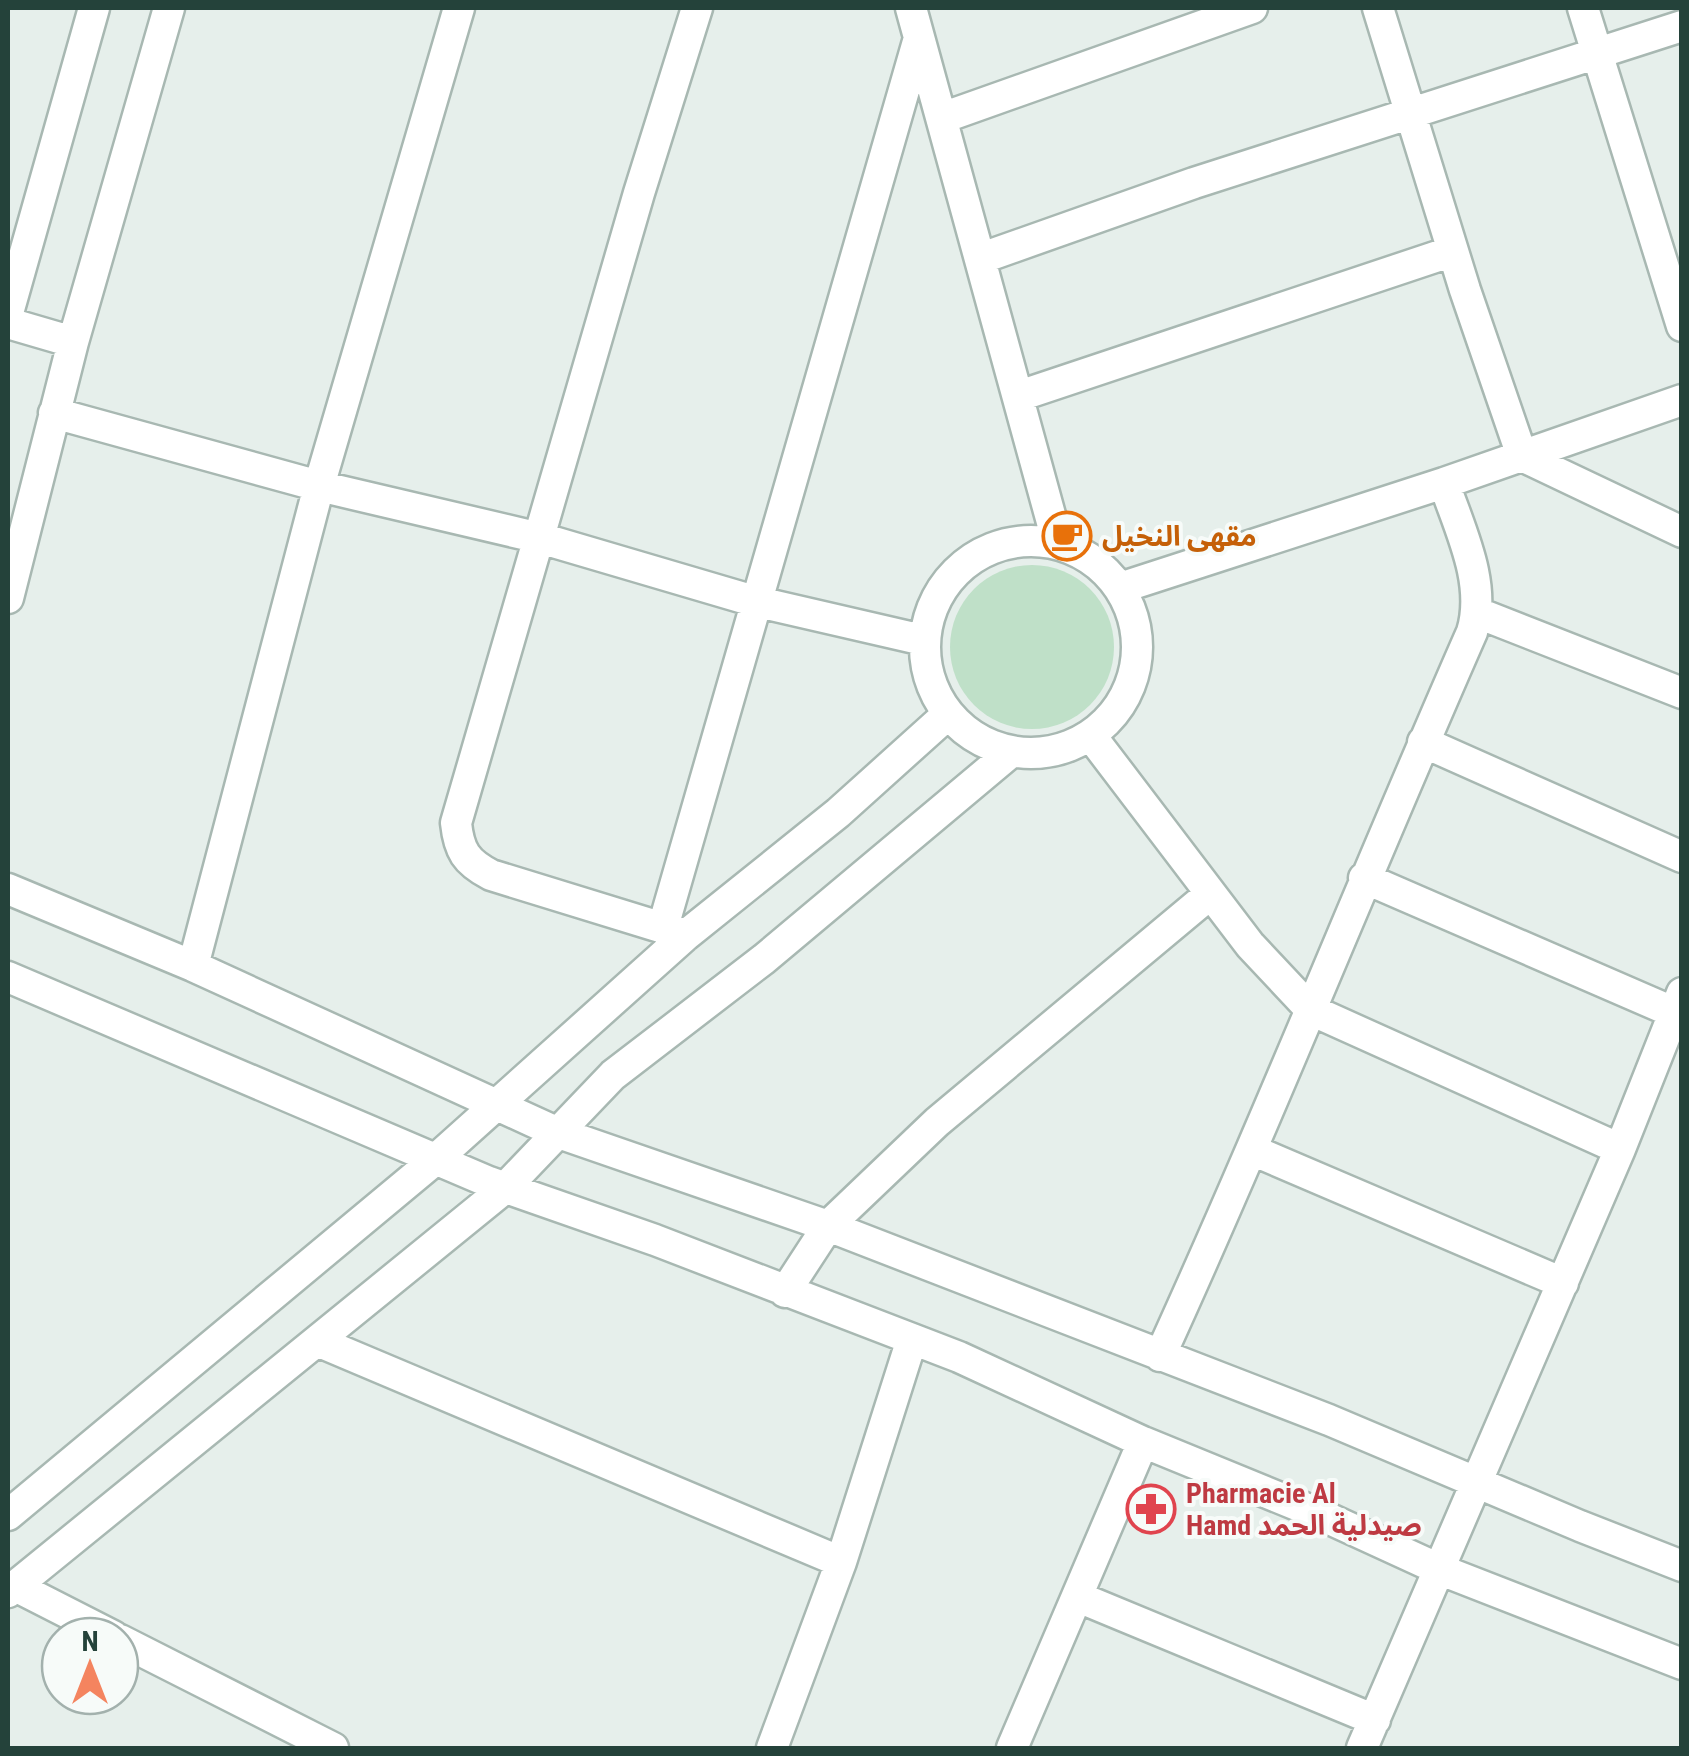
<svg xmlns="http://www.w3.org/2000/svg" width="1689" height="1756" font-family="'Roboto Condensed','Noto Sans Arabic',sans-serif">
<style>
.green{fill:#bfe0c8}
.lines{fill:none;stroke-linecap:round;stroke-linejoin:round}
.minor-casing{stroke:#a8b8b2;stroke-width:35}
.minor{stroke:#fff;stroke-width:30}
.labels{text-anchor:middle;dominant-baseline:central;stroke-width:8;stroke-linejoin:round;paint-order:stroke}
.food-label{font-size:28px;font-weight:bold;fill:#c56008;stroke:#f7fbf9;text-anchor:start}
.health-label{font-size:28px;font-weight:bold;fill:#be3a42;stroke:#f7fbf9;text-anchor:start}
</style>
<rect width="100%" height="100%" fill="#e6efeb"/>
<path class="green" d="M950 647a82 82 0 1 1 164 0a82 82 0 1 1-164 0Z"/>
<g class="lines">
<g class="minor-casing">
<path id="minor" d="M911,8L1058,544
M1378,8L1465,290L1522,456L1682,532
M1583,8L1682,326
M942,118L1252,8
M982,258L1194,183L1682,26
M8,313L94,8
M8,323L73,342
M1019,396L1453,251
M54,413L319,486L540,538L754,601L923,640
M925 647a106 106 0 1 1 212 0a106 106 0 1 1-212 0Z
M1120,588L1444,483L1682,400
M8,598L73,342L169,8
M1478,613L1682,693
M1091,736L1250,945L1311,1010L1620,1149
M1423,742L1682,857
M1364,878L1673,1012
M8,889L193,966L556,1132L828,1226L1329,1420L1580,1526L1682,1566
M663,927L919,38
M686,935L491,875C466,862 459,851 456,823L639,193L697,8
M193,966L319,486L459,8
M8,977L489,1182L655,1240L959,1357L1143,1442L1319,1514L1441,1570L1682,1664
M1252,1150L1563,1283
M785,1292L828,1226L937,1122L1210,894
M317,1341L841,1562
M1160,1356C1269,1117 1366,873 1472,632C1487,583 1460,530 1444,483
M8,1515L436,1159L686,935L838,813L948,714
M15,1586L113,1636
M8,1592L505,1188L613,1075L764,959L1011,752
M1078,1597L1375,1720
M120,1640L333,1748
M772,1748L841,1562L912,1339
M1012,1748L1143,1442
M1362,1748L1620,1149L1682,993"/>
</g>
<use href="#minor" class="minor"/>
</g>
<defs>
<g id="cafe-ring" transform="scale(2.5)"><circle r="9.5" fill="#f7fbf9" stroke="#e8710a" stroke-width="1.5"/><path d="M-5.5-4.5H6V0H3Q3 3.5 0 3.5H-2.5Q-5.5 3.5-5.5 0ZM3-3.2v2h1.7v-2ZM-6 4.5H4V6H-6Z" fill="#e8710a"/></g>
<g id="pharmacy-ring" transform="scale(2.5)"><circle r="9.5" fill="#f7fbf9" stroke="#e0444e" stroke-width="1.5"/><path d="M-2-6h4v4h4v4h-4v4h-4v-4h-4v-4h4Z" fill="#e0444e"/></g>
</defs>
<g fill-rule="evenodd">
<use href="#cafe-ring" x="1067" y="536"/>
<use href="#pharmacy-ring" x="1151" y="1509"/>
</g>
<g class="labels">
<g class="food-label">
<text x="1102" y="536">مقهى النخيل</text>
</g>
<g class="health-label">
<text x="1186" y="1493">Pharmacie Al<tspan x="1186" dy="32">Hamd صيدلية الحمد</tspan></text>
</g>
</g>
<rect width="1689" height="1756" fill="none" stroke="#24423a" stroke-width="20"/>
<g transform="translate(90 1666)"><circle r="48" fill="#f7fbf9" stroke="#a3b1ad" stroke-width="2.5"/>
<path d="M0-8L18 38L0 25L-18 38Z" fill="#f4845f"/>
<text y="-15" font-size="28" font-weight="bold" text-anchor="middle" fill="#24423a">N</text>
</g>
</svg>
